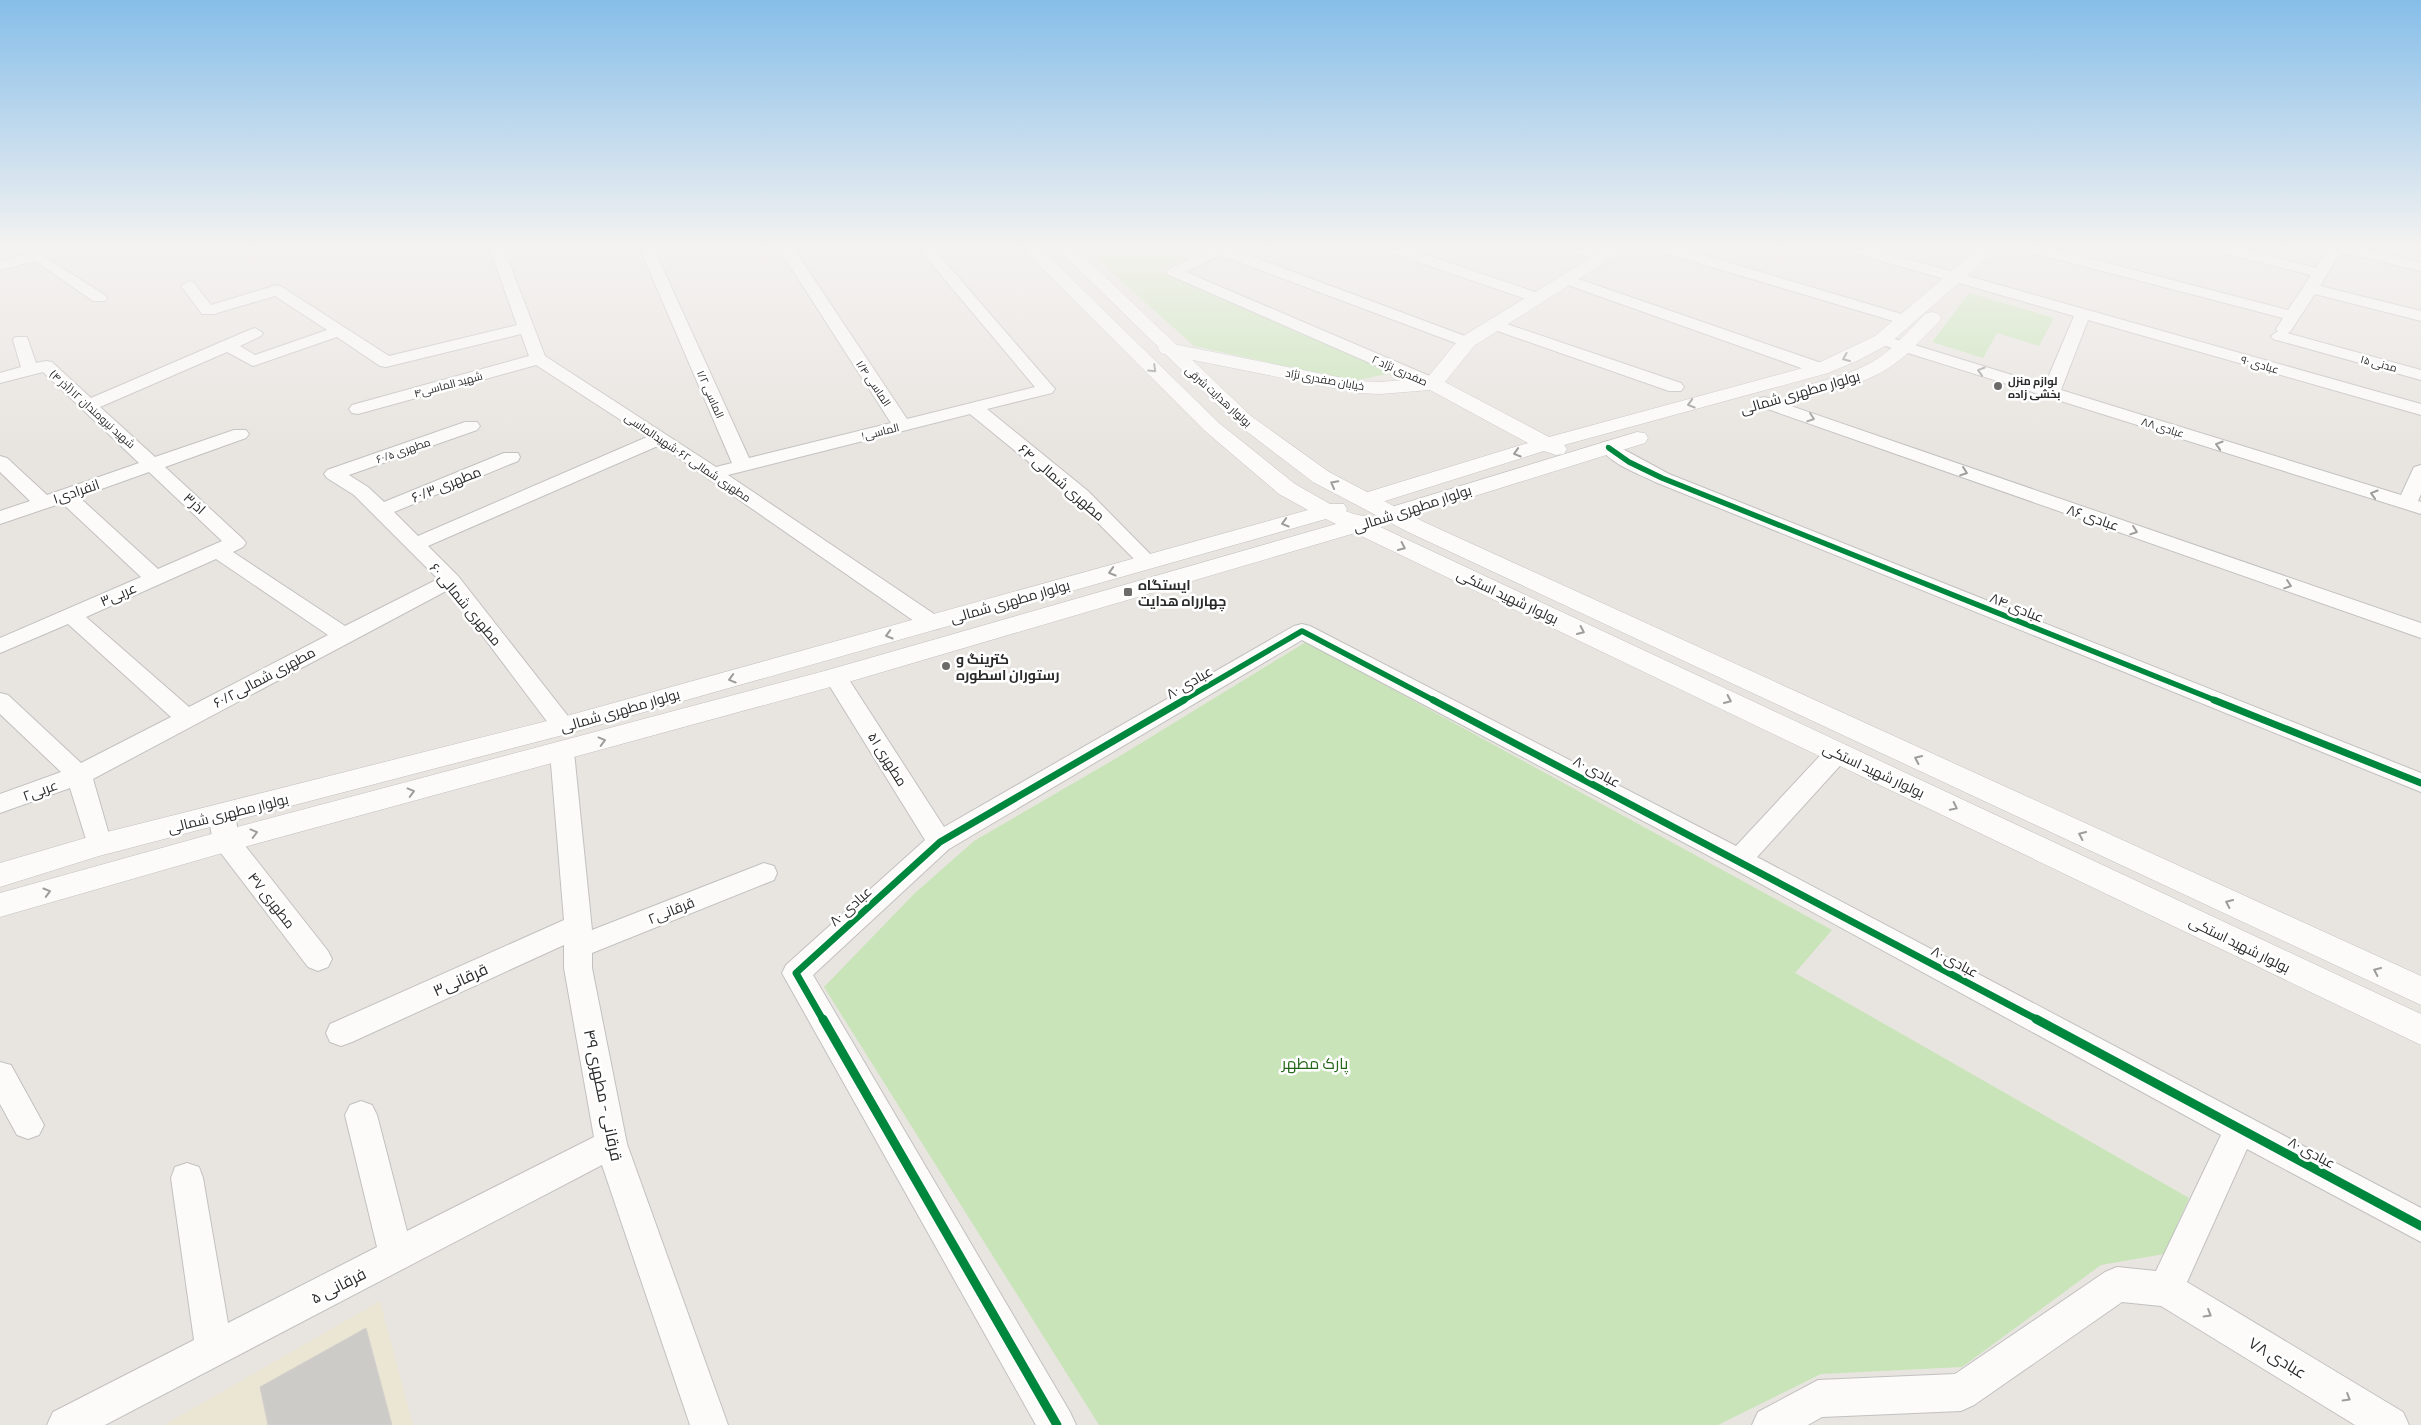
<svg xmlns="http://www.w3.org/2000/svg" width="2421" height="1425" font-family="Barlow,Cairo,sans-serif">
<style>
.education{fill:#ebe5d4}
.green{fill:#c8e4b8}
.building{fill:#cdcbc7;stroke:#d3d0cc}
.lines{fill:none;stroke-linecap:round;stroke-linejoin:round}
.minor-casing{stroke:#c2c1c1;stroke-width:2}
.tertiary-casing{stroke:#c2c1c1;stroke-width:1}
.secondary-casing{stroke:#c2c1c1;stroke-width:1}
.minor{fill:#fcfbfa;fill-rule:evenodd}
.tertiary{fill:#fcfbfa;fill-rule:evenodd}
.secondary{fill:#fcfbfa;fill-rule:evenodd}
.cycleway-far3-casing{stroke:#fff;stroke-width:6}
.cycleway-far2-casing{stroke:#fff;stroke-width:8}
.cycleway-far1-casing{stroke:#fff;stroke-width:10}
.cycleway-casing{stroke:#fff;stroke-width:12}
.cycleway-far3{stroke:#00873e;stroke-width:4.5}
.cycleway-far2{stroke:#00873e;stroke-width:5.5}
.cycleway-far1{stroke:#00873e;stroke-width:7}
.cycleway{stroke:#00873e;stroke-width:9}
.oneway{stroke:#9e9d9c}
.poi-dot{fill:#6c6b6a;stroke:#fff;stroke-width:2}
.labels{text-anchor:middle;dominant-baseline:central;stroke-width:5;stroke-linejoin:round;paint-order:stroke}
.far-street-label{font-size:11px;fill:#2a2a2a;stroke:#fff}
.far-poi-label{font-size:11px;font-weight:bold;fill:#2a2a2a;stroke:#fff;text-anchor:start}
.street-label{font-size:14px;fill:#2a2a2a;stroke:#fff}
.poi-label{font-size:14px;font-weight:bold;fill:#2a2a2a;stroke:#fff;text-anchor:start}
.near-street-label{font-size:16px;fill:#2a2a2a;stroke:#fff}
.near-park-label{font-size:16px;fill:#25671a;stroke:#fff}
</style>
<rect width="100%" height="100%" fill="#e8e5e0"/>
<path class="education" d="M380,1301L413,1425H164Z"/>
<path class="green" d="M1086,249H1203L1205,250L1159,270L1396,372L1353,381L1194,346Z
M1969,293L2054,318L2039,346L1997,333L1983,358L1932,342Z
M1306,642L1832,930L1795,973L2189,1198L2164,1254L2101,1265L1962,1367L1821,1374L1718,1425H1099L824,987L915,893L974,841L1115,759Z"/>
<path class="building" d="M366,1328L392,1425H268L260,1387Z"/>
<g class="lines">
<g class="minor-casing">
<path id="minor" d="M490,249H504L545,356L716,467L732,463L640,249H654L749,458L891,423L779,249H794L907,419L1035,387L919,249H934L1055,389L1052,393L987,409L1088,491L1158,562L1155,566L1148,568L1141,566L1074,499L970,414L728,475L940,618L943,623L940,628L932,630L924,628L660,445L428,546L458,576L571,720L575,726L571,732L563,734L555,732L448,590L93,779L112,845L108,852L99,855L90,852L70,788L0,813V794L61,772L0,714V693L8,695L81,763L171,717L68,624L0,653V638L141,577L62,503L0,524V511L30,501L0,472V456L7,458L47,495L139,463L43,372L0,383V373L21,367L13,340L15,337H27L36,363L46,361L52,362L91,398L249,330L255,328L263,333L261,336L240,346L255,355L327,330L275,296L214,314H202L181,286L189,281L194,283L211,305L277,285L282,287L389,356L517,325ZM521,334L529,356L352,405L349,409L352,413L358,414L536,365L647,437L418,536L394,512L518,461L520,457L518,453H504L384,502L368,487L349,475L477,430L480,426L477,422H465L327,470L324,474L327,478L354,495L438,579L345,626L233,552L243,547L246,543L243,539L165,467L246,438L249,434L246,430H234L155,457L100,407L227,352L253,366L337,337L380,366L386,367ZM149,472L222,541L158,569L79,497ZM216,559L328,635L189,707L86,617Z
M1210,249H1232L1473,339L1475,342L1473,345H1461L1220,255L1186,272L1439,380L1442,384L1439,388H1427L1169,275L1166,272L1169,269Z
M1387,249H1409L1544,295L1546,298L1538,303L1532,301L1389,252Z
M1568,249C1581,249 1601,247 1610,258L1603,262L1570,252Z
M1659,249H1683L1912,317L1914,320L1912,323H1900L1661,252Z
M1848,249H1872L2421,404V415L2088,320L2061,390L2401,495L2414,467L2421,465V494L2418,501L2421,502V514L1876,343L1874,340L1876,337L1882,335L2045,385L2074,316L1850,252Z
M2027,249H2053L2288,310L2311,275L2219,252L2217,249H2243L2316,268L2328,249H2365L2421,263V271L2341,252L2320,286L2421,311V321L2315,294L2290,332L2287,333L2421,370V380L2273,339L2271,336L2278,331L2276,329L2283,318L2029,252Z
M37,252L105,295L107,298L105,301H93L35,261L0,270V261Z
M1567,275L1827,365L1829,369L1827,373H1815L1562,283L1559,280L1562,277Z
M1495,320L1681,383L1684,387L1681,391H1669L1489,328L1487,325L1489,322Z
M1765,397L2421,623V638L1759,406L1756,402L1759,398Z
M1608,441L1669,474L2421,773V792L1655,482C1637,473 1611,464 1599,447L1601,443Z
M1302,624L1310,626L1736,846L1829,746L1838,744L1847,746L1850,752L1847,758L1757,857L2421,1208V1242L2247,1149L2187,1282L2403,1412L2409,1425H2355L2161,1306L2122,1302L1974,1405L1961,1411L1822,1417L1808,1425H1752L1758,1412L1818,1380L1955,1374L2105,1272L2117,1267L2156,1271L2221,1135L1730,867L1302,640L949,849L813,975L1070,1412L1076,1425H1036L782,973L786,965L925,840L824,677L828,672L836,670L844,672L944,827L1294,626Z
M562,744L571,746L574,752L592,930L764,863L774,866L777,873L774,880L592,953V968L627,1144L728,1425H690L602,1165L105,1425H47L53,1412L194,1340L171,1178L175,1167L187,1163L199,1167L203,1178L228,1323L377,1247L345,1115L350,1105L361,1101L372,1105L377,1115L407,1231L594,1137L564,968V945L352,1042L341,1046L330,1042L326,1033L330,1024L564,920L550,752L553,746Z
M222,806L231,808L235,815L239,838L328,951L332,959L328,967L318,971L308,967L217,848C211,837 207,819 213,808Z
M0,1062L11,1065L44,1125L39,1135L28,1139L17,1135L0,1104Z"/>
</g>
<g class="tertiary-casing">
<path id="tertiary" d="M1605,249H1625L1474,346L1445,382L1549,437L1814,365L1875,336L1978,249H1997L1889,344L1859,360L1828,373L1564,445L1567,449L1564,454L1556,455L1544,451L1366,507L1358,505L1355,500L1358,495L1528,443L1430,390L1380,394L1358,393L1168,355L1161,353L1158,349L1161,345L1168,343L1358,381L1380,382L1427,378L1460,338Z
M1932,312L1939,314L1941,318L1939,322C1925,335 1912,351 1897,362C1870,383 1836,390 1804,398L1797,396L1794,392L1797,388C1825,380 1855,374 1880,357C1897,345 1911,328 1925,314Z
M1637,432L1645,433L1648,438L1645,443L1401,519L1393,521L1385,519L1382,514L1385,509Z"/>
</g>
<g class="secondary-casing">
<path id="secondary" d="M1023,249H1041L1219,423L1295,484L1330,504H1344L1347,509L1346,511C1356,516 1363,515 1374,518L1378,523L1376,525L2421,1014V1045L1355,533L845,683L226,852L0,917V893L226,830L828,670L1336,524L1326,519L563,735L99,856L0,887V863L99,834L563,717L1308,510L1279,494L1205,431Z
M1058,249H1076L1251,416L1329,472L1424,522L2421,976V1005L1408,532L1313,482L1237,424Z"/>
</g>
<use href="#minor" class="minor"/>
<use href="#tertiary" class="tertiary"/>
<use href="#secondary" class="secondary"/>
<g class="cycleway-far3-casing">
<path id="cycleway-far3" d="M1608,447L1611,449"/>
</g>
<g class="cycleway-far2-casing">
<path id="cycleway-far2" d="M1609,448L1629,462L1662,478L2217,701
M1182,701L1302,631L1435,701"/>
</g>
<g class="cycleway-far1-casing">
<path id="cycleway-far1" d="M1433,700L2038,1020
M2214,700L2421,783
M823,1020L796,973L940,842L1184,700"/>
</g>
<g class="cycleway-casing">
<path id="cycleway" d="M823,1019L1057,1425
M2036,1019L2421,1226"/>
</g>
<use href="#cycleway-far3" class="cycleway-far3"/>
<use href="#cycleway-far2" class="cycleway-far2"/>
<use href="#cycleway-far1" class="cycleway-far1"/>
<use href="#cycleway" class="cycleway"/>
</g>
<defs><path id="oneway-chevron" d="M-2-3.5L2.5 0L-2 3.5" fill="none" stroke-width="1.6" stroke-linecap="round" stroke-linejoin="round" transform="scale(1.25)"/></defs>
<g class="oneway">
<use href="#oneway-chevron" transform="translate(1846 358) rotate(157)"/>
<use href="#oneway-chevron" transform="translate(1153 369) rotate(44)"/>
<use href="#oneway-chevron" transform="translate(1981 371) rotate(-163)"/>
<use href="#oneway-chevron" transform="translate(1691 404) rotate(164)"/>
<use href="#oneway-chevron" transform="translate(1811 418) rotate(19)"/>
<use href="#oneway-chevron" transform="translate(2219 445) rotate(-163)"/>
<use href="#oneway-chevron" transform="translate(1517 453) rotate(163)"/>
<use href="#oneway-chevron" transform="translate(1964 472) rotate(19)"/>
<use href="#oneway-chevron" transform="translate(1334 484) rotate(-152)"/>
<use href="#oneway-chevron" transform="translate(2374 494) rotate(-163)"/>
<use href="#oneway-chevron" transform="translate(1285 523) rotate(164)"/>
<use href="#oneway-chevron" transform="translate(2134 531) rotate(19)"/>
<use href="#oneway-chevron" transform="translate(1402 547) rotate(25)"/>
<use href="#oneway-chevron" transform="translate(1112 572) rotate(164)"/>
<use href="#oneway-chevron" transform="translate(2288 585) rotate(19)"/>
<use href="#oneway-chevron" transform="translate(1581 631) rotate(25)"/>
<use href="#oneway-chevron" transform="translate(889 635) rotate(164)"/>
<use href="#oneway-chevron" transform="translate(732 679) rotate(164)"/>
<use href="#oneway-chevron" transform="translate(1728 700) rotate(25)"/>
<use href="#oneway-chevron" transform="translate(602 741) rotate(-15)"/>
<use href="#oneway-chevron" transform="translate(1918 759) rotate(-155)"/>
<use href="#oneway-chevron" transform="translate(411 792) rotate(-15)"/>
<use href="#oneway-chevron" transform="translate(1954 807) rotate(26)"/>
<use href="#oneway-chevron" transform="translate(254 833) rotate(-15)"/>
<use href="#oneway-chevron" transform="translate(2082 835) rotate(-155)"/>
<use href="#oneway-chevron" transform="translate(47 892) rotate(-16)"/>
<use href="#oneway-chevron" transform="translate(2229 903) rotate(-155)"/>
<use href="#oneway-chevron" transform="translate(2377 971) rotate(-155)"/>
<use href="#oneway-chevron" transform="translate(2208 1314) rotate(31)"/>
<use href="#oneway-chevron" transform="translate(2347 1398) rotate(31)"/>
</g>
<linearGradient id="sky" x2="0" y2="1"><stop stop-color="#86bee9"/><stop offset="0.55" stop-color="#f5f3f1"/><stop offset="1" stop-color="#f5f3f1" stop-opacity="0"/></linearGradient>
<rect width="2421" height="449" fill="url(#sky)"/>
<g class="poi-dot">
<circle cx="1998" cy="386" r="5"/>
<rect x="1123" y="587" width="10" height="10" rx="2.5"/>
<circle cx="946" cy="666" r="5"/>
</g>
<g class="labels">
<g class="far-street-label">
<text transform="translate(2379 363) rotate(15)">مدنی ۱۵</text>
<text transform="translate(2260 364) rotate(16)">عبادی ۹۰</text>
<text transform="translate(1400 370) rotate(24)">صفدری نژاد ۲</text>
<text transform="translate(1325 379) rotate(10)">خیابان صفدری نژاد</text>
<text transform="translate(874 383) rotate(56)">الماسی ۱/۴</text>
<text transform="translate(448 384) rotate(-15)">شهید الماسی۴</text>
<text transform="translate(711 394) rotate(66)">الماسی ۱/۲</text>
<text transform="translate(1219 396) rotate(42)">بولوار هدایت شرقی</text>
<text transform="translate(93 409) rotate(42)">شهید نیرومندان ۱۲ (آذر ۴)</text>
<text transform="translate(2163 427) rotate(17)">عبادی ۸۸</text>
<text transform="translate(880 431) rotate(-14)">الماسی۱</text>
<text transform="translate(403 450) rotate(-19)">مطهری ۶۰/۵</text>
<text transform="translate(688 457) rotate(34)">مطهری شمالی ۶۲-شهیدالماسی</text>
</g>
<g class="far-poi-label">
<text x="2008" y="380">لوازم منزل<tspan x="2008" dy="13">بخشی زاده</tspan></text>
</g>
<g class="street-label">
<text transform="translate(1800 392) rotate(-16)">بولوار مطهری شمالی</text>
<text transform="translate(1062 482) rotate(41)">مطهری شمالی ۶۴</text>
<text transform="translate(446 484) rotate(-22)">مطهری ۶۰/۳</text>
<text transform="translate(76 491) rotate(-19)">انفرادی۱</text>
<text transform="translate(195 503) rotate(43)">اذر۳</text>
<text transform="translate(1412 508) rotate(-18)">بولوار مطهری شمالی</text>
<text transform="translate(2093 517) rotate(19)">عبادی ۸۶</text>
<text transform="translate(118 594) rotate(-23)">عربی۳</text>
<text transform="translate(1508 596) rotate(25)">بولوار شهید استکی</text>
<text transform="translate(1010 601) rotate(-16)">بولوار مطهری شمالی</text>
<text transform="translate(466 604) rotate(50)">مطهری شمالی ۶۰</text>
<text transform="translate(2017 607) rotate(22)">عبادی ۸۴</text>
<text transform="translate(264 677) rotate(-28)">مطهری شمالی۶۰/۲</text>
<text transform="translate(1189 682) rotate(-30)">عبادی ۸۰</text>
<text transform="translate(620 710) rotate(-16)">بولوار مطهری شمالی</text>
<text transform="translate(888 759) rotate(58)">مطهری ۵۱</text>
<text transform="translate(1874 770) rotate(25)">بولوار شهید استکی</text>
<text transform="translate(1597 771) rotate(28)">عبادی ۸۰</text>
<text transform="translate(40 790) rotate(-20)">عربی۲</text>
<text transform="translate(228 813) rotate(-14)">بولوار مطهری شمالی</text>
<text transform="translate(272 900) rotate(52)">مطهری ۴۷</text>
<text transform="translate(850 906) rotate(-42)">عبادی ۸۰</text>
<text transform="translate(671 910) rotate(-22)">قرقانی۲</text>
<text transform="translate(2240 944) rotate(26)">بولوار شهید استکی</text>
<text transform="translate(1955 961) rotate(28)">عبادی ۸۰</text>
<text transform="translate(2312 1152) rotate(28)">عبادی ۸۰</text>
</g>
<g class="poi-label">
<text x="1138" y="584">ایستگاه<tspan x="1138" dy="16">چهارراه هدایت</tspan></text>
<text x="956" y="658">کترینگ و<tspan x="956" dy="16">رستوران اسطوره</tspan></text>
</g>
<g class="near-street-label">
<text transform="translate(460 979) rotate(-24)">قرقانی۳</text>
<text transform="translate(604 1095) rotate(78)">قرقانی - مطهری ۴۹</text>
<text transform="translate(338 1285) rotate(-27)">فرقانی ۵</text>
<text transform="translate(2278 1357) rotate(31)">عبادی ۷۸</text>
</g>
<g class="near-park-label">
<text x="1315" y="1062">پارک مطهر</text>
</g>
</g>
</svg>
